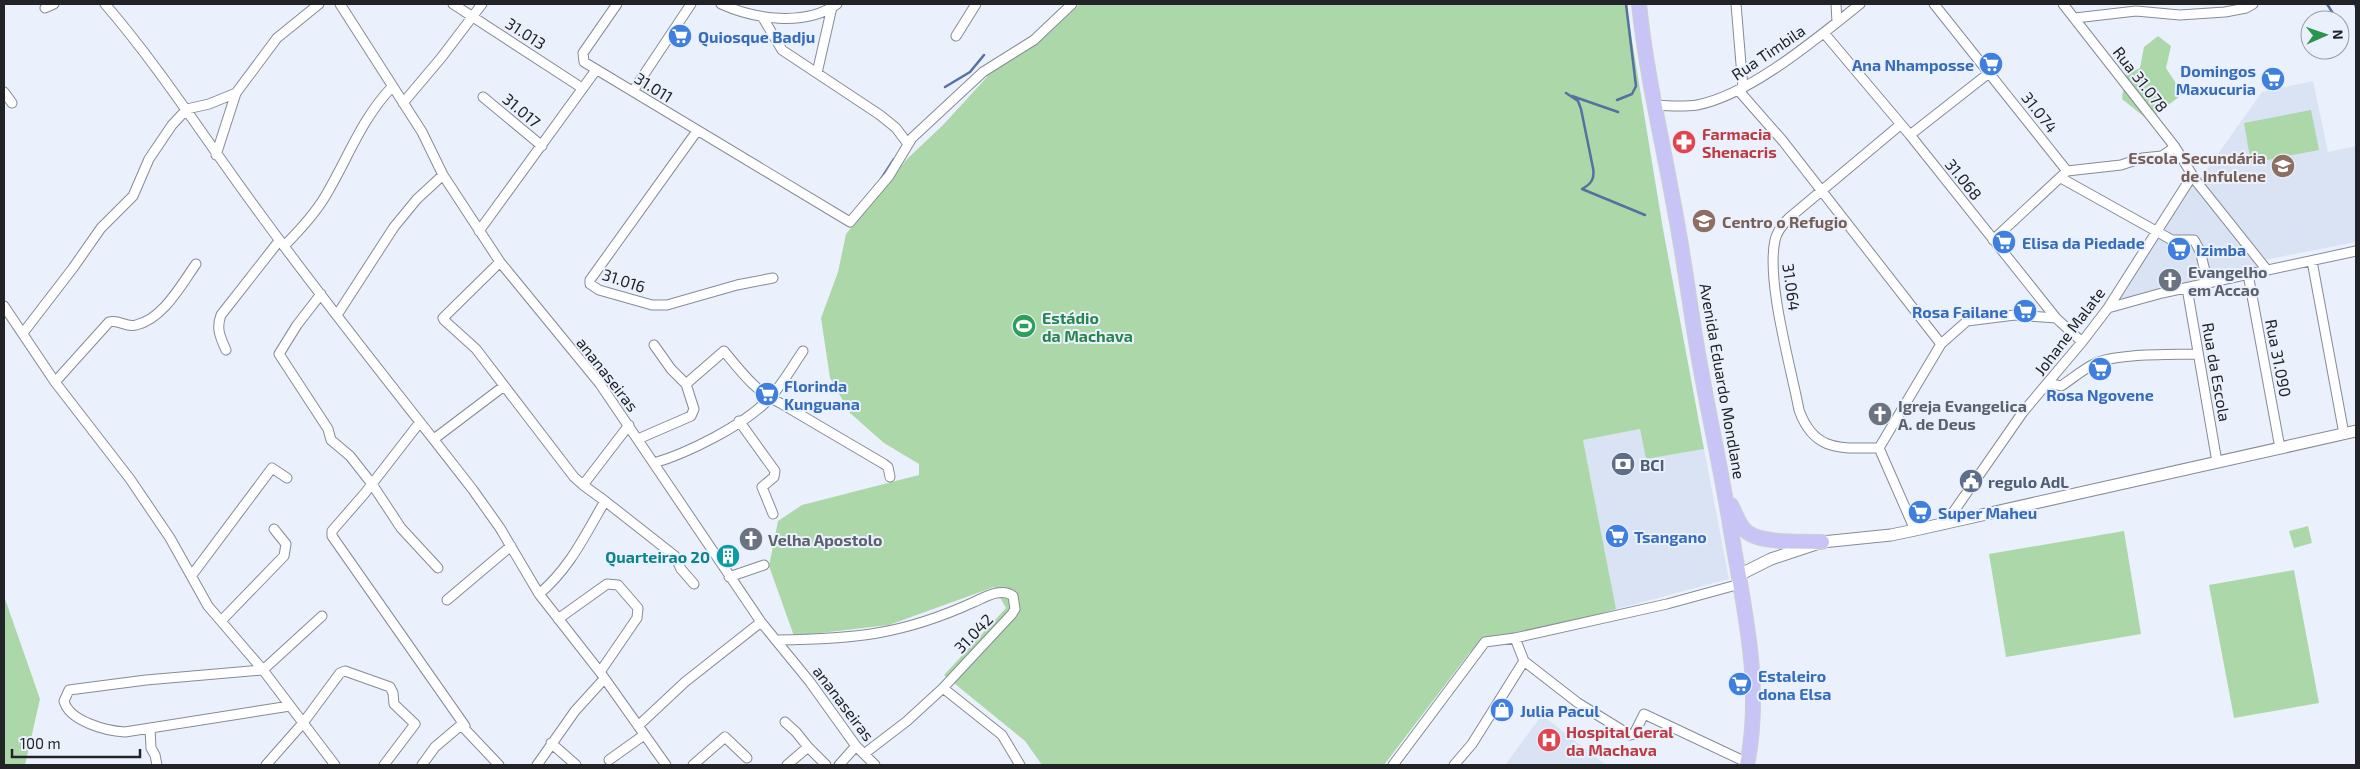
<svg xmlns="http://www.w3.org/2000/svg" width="2360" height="769" font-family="'Exo 2',sans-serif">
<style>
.built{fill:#d9e3f3}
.green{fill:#acd7a9}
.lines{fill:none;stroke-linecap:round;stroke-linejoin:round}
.stream{stroke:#5471a0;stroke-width:2.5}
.minor-casing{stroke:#868b95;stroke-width:11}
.tertiary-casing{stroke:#868b95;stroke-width:13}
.primary-casing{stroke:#cecfcf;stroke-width:16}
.minor{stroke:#fff;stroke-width:9}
.tertiary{stroke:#fff;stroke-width:11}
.primary{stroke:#c8c5f6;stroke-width:14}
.labels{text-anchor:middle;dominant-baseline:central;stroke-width:4;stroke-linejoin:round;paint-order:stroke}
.street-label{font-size:16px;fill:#212327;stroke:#ebf1fc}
.shop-label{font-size:16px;font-weight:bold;fill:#366cbe;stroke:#ebf1fc;text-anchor:start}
.health-label{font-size:16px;font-weight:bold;fill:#be3a42;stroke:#ebf1fc;text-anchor:start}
.education-label{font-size:16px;font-weight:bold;fill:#785e54;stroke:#ebf1fc;text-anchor:end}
.worship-label{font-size:16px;font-weight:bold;fill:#5b616d;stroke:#ebf1fc;text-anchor:start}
.leisure-label{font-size:16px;font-weight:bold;fill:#27864d;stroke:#ebf1fc;text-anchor:start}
.service-label{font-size:16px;font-weight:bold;fill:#4e5e75;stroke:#ebf1fc;text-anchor:start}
.culture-label{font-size:16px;font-weight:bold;fill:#0d838f;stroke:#ebf1fc;text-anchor:end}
</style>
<rect width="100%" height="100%" fill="#ebf1fc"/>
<path class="built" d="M2313,81L2328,152L2356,146V242L2264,260L2200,179L2262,92Z
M2192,183L2258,266L2253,269L2122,302L2118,295Z
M1640,429L1646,459L1704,449L1729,579L1616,609L1583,440Z
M1542,715L1606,765H1505Z"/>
<path class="green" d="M1080,4H1626L1663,229L1704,449L1646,459L1640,429L1583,440L1616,609L1470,652L1384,765H1042L1025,741L944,675L1006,608L994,587L889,625L794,636L769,566L778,521L802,505L919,475V464L884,443L850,413L830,378L821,318L838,272L846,234L907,159L943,125L987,77L993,67L1045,37Z
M2158,36L2171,46L2166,68L2183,94L2148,120L2122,99L2125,75L2140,68L2144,47Z
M2311,110L2319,150L2251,163L2244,123Z
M2308,526L2312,543L2294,548L2289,531Z
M2124,531L2141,634L2006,657L1989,554Z
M2294,570L2319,703L2234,718L2209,585Z
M4,596L40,699L25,765H4Z"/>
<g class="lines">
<path class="stream" d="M2327,4L2334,15
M2355,4L2356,7
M945,87L970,72L984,55
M1566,93L1578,101L1581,109L1593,168C1595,179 1591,184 1582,189
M1572,96L1618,112
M1617,100L1632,94L1636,86L1626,4
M881,179L894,159
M1582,189L1645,215"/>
<g class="minor-casing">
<path id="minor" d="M105,4C161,69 207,142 258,211C327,306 401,397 473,490L500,528L539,594L600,672L666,765
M340,4L422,132L443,175L500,262L600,384L761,622L810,682L856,746L875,765
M453,4L582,88
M617,4L583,53L584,62L850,222L889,176L912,138L983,72L1034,40L1072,4
M721,4C754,19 805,27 837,4
M1736,4L1743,88
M1836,4L1837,22
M1934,4L2067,171
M2063,4L2175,147L2196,181L2267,270
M45,8L54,4
M763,18L782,50L880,115L896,128L908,144
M2075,18L2136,11L2180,15L2225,12L2246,8L2253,4
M1824,33L1910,135L2056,318L2082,342
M956,36L976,4
M817,73L832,7
M633,91L691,4
M1739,91L1782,140L1941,344
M4,92L12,103
M483,97L542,146
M403,103L441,58L482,4
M1655,105C1669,106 1683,107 1697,105C1750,95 1817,38 1860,4
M697,131L590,280V284L599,290L652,305H667L737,285L773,278
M1910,135L1989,73
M216,155L236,93L277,38L319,4
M2061,178L2172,240H2194L2200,251L2208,283
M479,231L596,70
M1993,240L2067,171L2121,165L2142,158L2162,156L2175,147
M284,246C299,231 315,214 326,195C348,158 362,118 392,87
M2312,261L2344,434
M500,262L443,318L444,320L476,349L574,477L583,485
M2248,274L2280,448
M2187,288L2217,462
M321,294L297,325L279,354L328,429L331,440L350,456L372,484L401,528L438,568
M4,306L55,382L130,479L170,538L208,606L263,670L335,765
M2108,308L2162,293L2356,251
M337,315L394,227L417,199L443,175
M23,333L73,268L101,228L133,196L149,159L172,125L187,109L209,104L236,93
M654,345L671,369L686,384
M226,350C220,337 216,328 221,315L279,241
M55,382L109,322C119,319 126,328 136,325C163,319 181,285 196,264
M2049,383L2061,386C2072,379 2082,370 2094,364C2115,353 2173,355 2198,354
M739,421L775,471L774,477L762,487L773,514
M420,422L365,493L332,531V536L465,726
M434,439L504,386
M638,439L691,416L694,409L686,384L724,351C742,373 756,392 782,404L884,464L888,467L890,477
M1879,448C1840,448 1814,452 1799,410C1791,367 1766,282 1775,240C1777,231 1782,225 1789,218L1900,125
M1879,448L1941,344L1967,321L2015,315L2056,318
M1879,448L1915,530
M654,463C688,453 742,426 767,401C781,387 792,367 803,351
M605,501L675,556L681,569L694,584
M1945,524L2023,412L2082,342L2108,308L2192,176
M192,575L272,468L287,478
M729,577L764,565
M539,594C570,568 585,535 605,501L583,485L629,425
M447,600L511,546
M558,619L607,584L618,585L638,608L637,618L600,672
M221,621L284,556L286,544L274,529
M1515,638L1524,661L1578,703L1630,735L1634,734L1644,714L1748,763
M777,640C854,639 902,635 974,602C985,597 1002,587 1013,596L1015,609L1012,614L943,688L907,721L864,754
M943,688L1002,735L1020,765
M290,706L125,732C106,731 69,721 64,701L69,690L146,680L263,670L322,616
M785,722L796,732L808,747
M638,726L685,682L761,622
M150,729L151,748L155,755L157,765
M551,743L576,765
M609,760L644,735
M266,765L303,723L340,673L345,671L390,687L393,693L394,704L415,724L384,765
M422,765L435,747L461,725L499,765
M537,765L575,711L604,679
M693,765L725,737L747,758
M787,765L808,747L826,765
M839,765L856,746
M1393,765L1485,642L1515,638L1667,604L1740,584
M1454,765L1472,744L1524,661"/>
</g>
<g class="tertiary-casing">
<path id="tertiary" d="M1739,575L1771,559L1822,542L1891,535L1915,530L2356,431"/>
</g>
<g class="primary-casing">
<path id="primary" d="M1639,4C1646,72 1662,139 1674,206C1684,257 1690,308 1699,359C1709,417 1722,473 1731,531C1744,609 1763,686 1747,765
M1731,505C1736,514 1739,526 1747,532C1762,544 1803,541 1822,542"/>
</g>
<use href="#minor" class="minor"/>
<use href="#tertiary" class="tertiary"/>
<use href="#primary" class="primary"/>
</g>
<defs>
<g id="supermarket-disc" transform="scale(1.25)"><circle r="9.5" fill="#3f7fe0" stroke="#ebf1fc"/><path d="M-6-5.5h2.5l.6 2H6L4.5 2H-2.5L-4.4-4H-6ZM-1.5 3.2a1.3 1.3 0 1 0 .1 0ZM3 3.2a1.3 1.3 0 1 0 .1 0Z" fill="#fff"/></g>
<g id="pharmacy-disc" transform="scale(1.25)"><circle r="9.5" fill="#e0444e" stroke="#ebf1fc"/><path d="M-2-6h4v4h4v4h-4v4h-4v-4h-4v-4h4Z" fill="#fff"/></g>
<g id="school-disc" transform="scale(1.25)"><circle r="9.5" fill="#8d6e63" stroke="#ebf1fc"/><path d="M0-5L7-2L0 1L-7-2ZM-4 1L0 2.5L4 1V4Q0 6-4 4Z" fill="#fff"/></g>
<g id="church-disc" transform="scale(1.25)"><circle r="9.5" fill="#6b7280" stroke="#ebf1fc"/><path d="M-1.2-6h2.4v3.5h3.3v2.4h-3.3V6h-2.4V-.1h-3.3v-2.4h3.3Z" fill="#fff"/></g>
<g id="stadium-disc" transform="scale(1.25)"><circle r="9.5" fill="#2e9e5b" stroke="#ebf1fc"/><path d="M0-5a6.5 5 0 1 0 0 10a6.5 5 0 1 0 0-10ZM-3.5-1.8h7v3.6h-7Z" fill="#fff"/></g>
<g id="bank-disc" transform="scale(1.25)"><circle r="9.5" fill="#5c6f8a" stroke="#ebf1fc"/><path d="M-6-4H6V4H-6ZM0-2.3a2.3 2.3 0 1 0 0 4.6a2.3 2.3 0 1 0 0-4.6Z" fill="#fff"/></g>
<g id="civic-disc" transform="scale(1.25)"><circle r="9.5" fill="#5c6f8a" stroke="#ebf1fc"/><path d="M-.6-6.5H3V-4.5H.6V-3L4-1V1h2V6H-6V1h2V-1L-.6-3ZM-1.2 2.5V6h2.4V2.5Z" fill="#fff"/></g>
<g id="building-disc" transform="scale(1.25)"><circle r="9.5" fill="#0f9aa8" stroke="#ebf1fc"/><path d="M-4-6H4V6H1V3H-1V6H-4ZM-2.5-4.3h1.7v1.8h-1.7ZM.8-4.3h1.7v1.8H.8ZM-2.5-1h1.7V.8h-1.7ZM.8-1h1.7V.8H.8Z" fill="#fff"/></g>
<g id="shop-disc" transform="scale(1.25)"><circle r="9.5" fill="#3f7fe0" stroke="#ebf1fc"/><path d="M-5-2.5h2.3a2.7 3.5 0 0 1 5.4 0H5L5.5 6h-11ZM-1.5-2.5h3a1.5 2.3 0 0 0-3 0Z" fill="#fff"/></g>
<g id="hospital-disc" transform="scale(1.25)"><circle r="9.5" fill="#e0444e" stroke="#ebf1fc"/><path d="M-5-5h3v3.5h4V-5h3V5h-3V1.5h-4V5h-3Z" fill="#fff"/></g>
</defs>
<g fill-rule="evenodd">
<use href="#supermarket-disc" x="680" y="36"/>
<use href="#supermarket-disc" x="1991" y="64"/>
<use href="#supermarket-disc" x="2273" y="79"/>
<use href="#pharmacy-disc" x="1684" y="142"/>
<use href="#school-disc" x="2283" y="166"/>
<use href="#school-disc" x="1704" y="221"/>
<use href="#supermarket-disc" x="2004" y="242"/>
<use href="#supermarket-disc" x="2179" y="249"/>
<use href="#church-disc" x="2170" y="280"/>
<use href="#supermarket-disc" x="2025" y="311"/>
<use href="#stadium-disc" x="1024" y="326"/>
<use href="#supermarket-disc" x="2100" y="369"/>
<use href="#supermarket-disc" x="767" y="394"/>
<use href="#church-disc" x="1880" y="414"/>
<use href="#bank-disc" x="1623" y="464"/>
<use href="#civic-disc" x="1971" y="481"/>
<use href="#supermarket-disc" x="1920" y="512"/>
<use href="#supermarket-disc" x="1617" y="536"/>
<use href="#church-disc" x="751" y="539"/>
<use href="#building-disc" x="728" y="556"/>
<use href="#supermarket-disc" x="1740" y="684"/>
<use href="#shop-disc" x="1502" y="710"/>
<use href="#hospital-disc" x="1549" y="740"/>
</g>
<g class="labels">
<g class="street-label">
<text transform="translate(526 33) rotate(33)">31.013</text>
<text transform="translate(1768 52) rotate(-34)">Rua Timbila</text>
<text transform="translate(2141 79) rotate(52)">Rua 31.078</text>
<text transform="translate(654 87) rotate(32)">31.011</text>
<text transform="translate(522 110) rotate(40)">31.017</text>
<text transform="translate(2040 112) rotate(52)">31.074</text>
<text transform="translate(1964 179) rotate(51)">31.068</text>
<text transform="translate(624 280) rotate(18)">31.016</text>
<text transform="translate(1792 287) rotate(82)">31.064</text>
<text transform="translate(2069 331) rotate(-53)">Johane Malate</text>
<text transform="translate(2279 358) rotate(79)">Rua 31.090</text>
<text transform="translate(2217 372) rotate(80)">Rua da Escola</text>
<text transform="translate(608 374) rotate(52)">ananaseiras</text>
<text transform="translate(1723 381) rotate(80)">Avenida Eduardo Mondlane</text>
<text transform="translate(973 633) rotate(-46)">31.042</text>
<text transform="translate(844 703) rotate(53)">ananaseiras</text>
</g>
<g class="shop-label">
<text x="698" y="36">Quiosque Badju</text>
<text x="1974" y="64" text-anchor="end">Ana Nhamposse</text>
<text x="2256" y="70" text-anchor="end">Domingos<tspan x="2256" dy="18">Maxucuria</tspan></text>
<text x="2022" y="242">Elisa da Piedade</text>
<text x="2196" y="249">Izimba</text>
<text x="2008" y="311" text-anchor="end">Rosa Failane</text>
<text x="784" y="385">Florinda<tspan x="784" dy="18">Kunguana</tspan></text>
<text x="2100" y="394" text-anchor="middle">Rosa Ngovene</text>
<text x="1938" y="512">Super Maheu</text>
<text x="1634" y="536">Tsangano</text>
<text x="1758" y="675">Estaleiro<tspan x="1758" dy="18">dona Elsa</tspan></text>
<text x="1520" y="710">Julia Pacul</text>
</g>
<g class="health-label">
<text x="1702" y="133">Farmacia<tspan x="1702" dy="18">Shenacris</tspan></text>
<text x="1566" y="731">Hospital Geral<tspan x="1566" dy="18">da Machava</tspan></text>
</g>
<g class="education-label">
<text x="2266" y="157">Escola Secundária<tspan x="2266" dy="18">de Infulene</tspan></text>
<text x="1722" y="221" text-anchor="start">Centro o Refugio</text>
</g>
<g class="worship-label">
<text x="2188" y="271">Evangelho<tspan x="2188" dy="18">em Accao</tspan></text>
<text x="1898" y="405">Igreja Evangelica<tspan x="1898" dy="18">A. de Deus</tspan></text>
<text x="768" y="539">Velha Apostolo</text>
</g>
<g class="leisure-label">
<text x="1042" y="317">Estádio<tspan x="1042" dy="18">da Machava</tspan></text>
</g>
<g class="service-label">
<text x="1640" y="464">BCI</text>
<text x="1988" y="481">regulo AdL</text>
</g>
<g class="culture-label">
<text x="710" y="556">Quarteirao 20</text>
</g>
</g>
<rect width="2360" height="769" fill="none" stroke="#212327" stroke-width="10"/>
<g transform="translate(2325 35) rotate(88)"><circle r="24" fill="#ebf1fc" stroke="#9a9fa7"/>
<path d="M0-4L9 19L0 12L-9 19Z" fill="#29954d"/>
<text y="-8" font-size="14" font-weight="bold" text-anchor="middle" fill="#212327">N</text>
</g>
<path d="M12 749v8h128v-8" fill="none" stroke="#212327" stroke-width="2.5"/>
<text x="20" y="749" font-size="15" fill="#212327" stroke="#ebf1fc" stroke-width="4" paint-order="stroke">100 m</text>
</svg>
